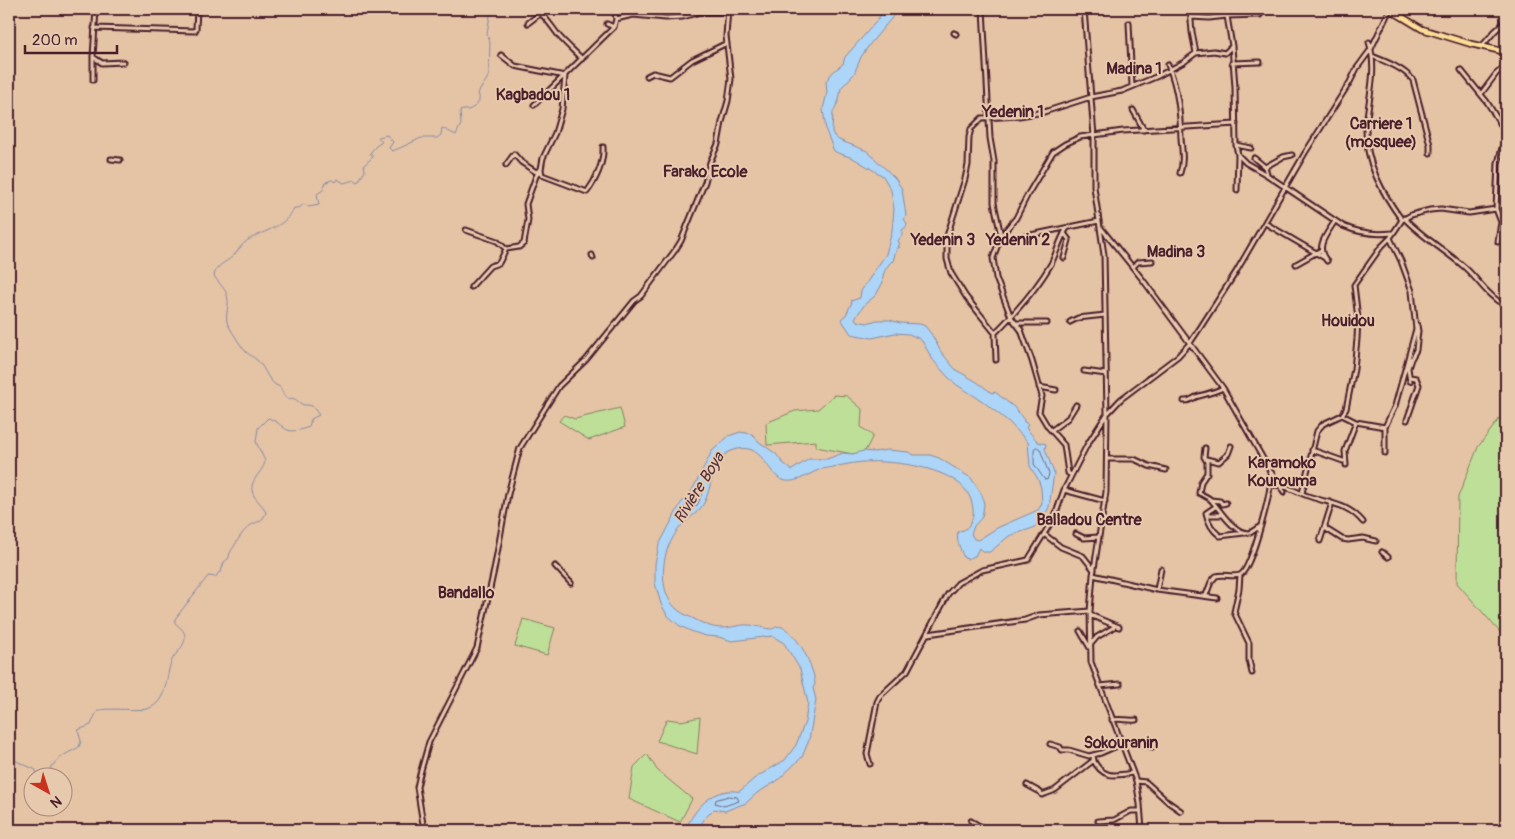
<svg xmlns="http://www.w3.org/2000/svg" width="1515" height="839" font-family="Pangolin,sans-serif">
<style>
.green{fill:#bedf98;stroke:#847f62}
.water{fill:#add5f7;stroke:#858ca5}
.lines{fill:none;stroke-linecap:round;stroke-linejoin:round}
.shore{stroke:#72687d;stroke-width:1}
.stream{stroke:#858ca5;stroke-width:1}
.minor-casing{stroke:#4a1f2b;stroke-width:7}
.highway-casing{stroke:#4a1f2b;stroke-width:8}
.minor{stroke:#e7caae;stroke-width:3}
.highway{stroke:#fedd96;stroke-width:4.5}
.labels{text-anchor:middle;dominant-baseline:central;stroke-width:4;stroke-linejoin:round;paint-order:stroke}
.neighbourhood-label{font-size:16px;font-weight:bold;fill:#4a1f2b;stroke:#e7caae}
.water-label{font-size:16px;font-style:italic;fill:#54313f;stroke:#e7caae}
</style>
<rect width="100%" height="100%" fill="#e5c3a5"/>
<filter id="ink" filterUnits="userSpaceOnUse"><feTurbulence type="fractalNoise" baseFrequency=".02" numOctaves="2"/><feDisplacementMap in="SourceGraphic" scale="10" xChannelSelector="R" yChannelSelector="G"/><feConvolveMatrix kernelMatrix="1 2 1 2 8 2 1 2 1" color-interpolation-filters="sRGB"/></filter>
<g filter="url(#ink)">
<path class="green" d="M834,395L847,396L862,409L861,427L873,436L865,451L853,454L816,447V441L767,445L766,423L795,411L818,409Z
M620,408L625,427L589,440L559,421L564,415L575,419Z
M1506,410V639L1457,583L1458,497L1478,447Z
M523,619L555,628L547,655L515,646Z
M700,717L697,754L657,741L667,719L681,721Z
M647,754L657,770L692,799L680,822L629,799L634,767Z"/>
<path class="water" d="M884,9H899L870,44L861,57L854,74L841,88L839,100L833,112L832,132L834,136L839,140L867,151L895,178L902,189L906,216L904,219L907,224L906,227L902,230V235L898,241L900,244L898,246L900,247L896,249L897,251L895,253L893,262L892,261C887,265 881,276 883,282L876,295L865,304L855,318L857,321L867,323L877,320H890L900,323L920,324L925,326L932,335L941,352L956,370L977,382L992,393L995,392L1015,408L1024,420V422L1028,424L1026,428L1038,442L1046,444L1045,449L1054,473L1049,507L1043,519L1033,528L1009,536L990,552H983L979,548L975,556L967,559L964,558C960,548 956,541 958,531L964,530C974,523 975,511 971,500C961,467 892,460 863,462C849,463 835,467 822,469C810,472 799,483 786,481C765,477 765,438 731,451C712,458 712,488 704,503C699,512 690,517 683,524C676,531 670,542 667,550C661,569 661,597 678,610C684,615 691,617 698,621C706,625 713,628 723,628C732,628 740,624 749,625C754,625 767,629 771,629C775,629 776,625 782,627C798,634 814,667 815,684L813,688L816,700L809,740L802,757L777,781L757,793L746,803L725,811L714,809L705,818L697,830H685C694,811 707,794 728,791C733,790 736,792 740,791L755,778L785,760L796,745L805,722L808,703L800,669L784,643L772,636L732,641L719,637L706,636L693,632L680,626L667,615L661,604L655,583V564L659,545L681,503L688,497L697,481L712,451L729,436L740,432L752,434L758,441L776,454L783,463L792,470L809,459H827L843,453L853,454L863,451L873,452L888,450L908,452L914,455H930L939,458L971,478L982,495L984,505L982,517L974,526L971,534L974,539L978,540L997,528L1038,510L1040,507L1042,503L1041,488L1038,479L1030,466L1028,442L1009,422L981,400L957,385L948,377L933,360L922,341L918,338L909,334L895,333L872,338L851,334L841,319L846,315L852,302L851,301L860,298L861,291L886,254L892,231L894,209L891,190L883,176L853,158L838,153L834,151L826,131L823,109L827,93L826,81L833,72L843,64L845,57L876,22Z"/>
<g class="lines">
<path class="shore" d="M1037,447L1040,449L1049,474L1047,480L1044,479L1034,464V449Z
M701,486L703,489L698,504L686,515H683L682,512Z
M729,796L737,797L739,801L724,806L715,803L716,800Z"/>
<path class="stream" d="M9,763L14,760L36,770L37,776
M49,776C51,759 65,755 79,747L81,741L78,730L91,725C93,720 95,714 98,711C102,707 138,711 147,709C169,702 165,675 172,660C176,652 185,647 185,637C185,630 179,627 175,623V619L208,576L216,577L219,572H221L224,562L229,558C229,552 233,549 236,543C242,533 248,524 261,521L266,513C264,506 258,502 254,496C246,481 263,474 265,461L256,442L258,428L268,418C288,425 281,437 309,427L311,419L319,415L312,406C309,405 307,405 304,405C297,403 296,396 288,399L285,397L280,387C268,383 266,369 258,361C254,357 249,355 245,351C243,349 228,326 227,322C226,317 227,311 228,306C229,290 222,288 214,276C216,265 225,263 232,257C238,252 241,244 248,240C265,230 286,227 294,208H299L304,204L309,207L319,205L317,194L323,190L326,182L332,180L335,182L337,179L344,183L355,180L358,182L365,171L364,165L373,157L370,153L376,146L382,142L378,137L387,135L393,142L389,148L392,151L400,148L421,138H437L441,135L442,128L456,135L461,124L460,111L463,110H468C476,107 482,102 478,93L487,79L489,74L490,43L487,34L491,9"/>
<g class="minor-casing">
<path id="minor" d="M535,9C546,16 551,26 559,36C566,44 574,51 582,59
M591,9L592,10
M983,9L990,138L994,161V203L1001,236L1011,239L1099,221
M1084,9L1094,136V187L1104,255L1107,414L1106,492L1093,575L1090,611L1091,662L1136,781L1140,804L1142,830
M1395,12L1410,9
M1191,17L1209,18L1227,16L1228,9
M616,19L633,15L666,18L683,17L700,12H728
M528,23L541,13L543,9
M1129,23L1132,86
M607,24L614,27
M94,28L195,31L196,29L197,9
M954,33L956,34
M1369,42C1378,71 1368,98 1366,127C1365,162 1382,193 1402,220
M1232,46L1235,87L1236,145L1238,155L1237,190
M1482,46L1495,31L1506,21
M1196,53L1214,51L1225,53L1232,46L1227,16L1260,15
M1372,56C1387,62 1403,68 1413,80L1430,145V153
M93,57L102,63L124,62
M1232,63L1260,62
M1168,65C1178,89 1180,112 1181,138C1182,151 1184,161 1180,173
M1461,70L1487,102L1506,133
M647,76L653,73L670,77L692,60L727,43
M93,80V57L96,9
M1481,94L1496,74L1506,65
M534,105L614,27L616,19L614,9
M1133,110L1144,130
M1236,145L1251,148
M1238,155L1246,163L1267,175L1343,226C1359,233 1375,235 1392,233
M1254,158L1265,167
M111,159L120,160
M506,165L514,154L521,162L536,172L541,169L542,175L587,192C596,180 604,163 603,147
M1267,174L1265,167L1283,157L1292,155
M1404,218C1421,236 1443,249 1462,265C1477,277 1486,295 1504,305
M1265,223L1323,257
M1067,228C1060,239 1057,252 1051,264C1036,290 1016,312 995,333L966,297L951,273L947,259V236L965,179L968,165L969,137L971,129L982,118L1019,116L1044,112L1091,97L1122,91L1158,76L1184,62L1196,53L1192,32L1190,9
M1101,228L1143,280L1223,388L1270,471C1270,476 1271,482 1270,487C1268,501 1251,570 1240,575C1233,577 1223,574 1216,576L1211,582L1206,595
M466,230L497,241L506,249L519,247L524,243L528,220L526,204L536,176L541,169L543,158L555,133L562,109L565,76L515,66L501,55
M1498,242L1501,222L1496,209L1498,163L1506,133
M592,255L593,258
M1064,258L1069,240L1064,233
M1327,261C1314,247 1327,234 1335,221
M1296,264L1321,250
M1133,267L1138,262L1152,261
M471,287L490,266L499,263L506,249
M1070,322L1078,318L1105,315
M1017,323H1047
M995,333L996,360
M1084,371L1106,374
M1410,381L1408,368L1411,359L1416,350L1418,331L1417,325
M1039,387L1056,390
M1184,401C1190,402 1193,397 1199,396C1207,394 1215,392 1223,388
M1342,415L1356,422L1385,427
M1407,420L1419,385L1416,378L1410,377
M1052,430L1068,418L1076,405
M1205,448L1204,457L1207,462V473L1201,482L1199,493C1203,495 1207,497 1210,499C1221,510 1233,534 1250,533L1259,527
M1312,450L1343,461
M1385,453V427L1395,406L1416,329L1412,291L1401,261L1390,238
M1107,459H1134L1149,466L1166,470
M1206,459L1219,462L1228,454L1231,446
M1346,465L1345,451L1356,422
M1271,472L1284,492
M1071,475L1068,473L1064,445L1048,427L1039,412L1042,396L1032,361L1021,330L1011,317L996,278L993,258L1001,236L1016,218L1028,194L1053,152L1065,144L1080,137L1123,131L1236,124
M1270,485C1288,485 1295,492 1311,497C1332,504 1348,504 1363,522
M1064,490L1105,501
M1302,493L1317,431L1323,424L1342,415L1346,409L1354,369L1357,339L1358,319L1354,285L1381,247L1390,238L1402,220L1411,215L1430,210L1441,209L1469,213L1496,209
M1211,500L1220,501L1222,504L1226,503
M1215,507L1206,513C1208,523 1212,530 1220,536L1244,533
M1208,518V515H1222
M1325,525L1326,529L1342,539L1348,540L1363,538L1376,541
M1044,534L1061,547L1083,556L1094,570
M1076,534L1084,538L1099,537
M1320,541L1331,506L1330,502
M1382,552L1388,557
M555,566L571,583
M1093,575L1157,590L1217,598
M1240,575L1239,589L1234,612L1249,643V660L1252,673
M1157,590L1161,569
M1090,615L1119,627
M1080,631L1090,648
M928,634L1025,620L1039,615L1090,611
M1091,644L1097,637L1114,627
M1100,686L1120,684
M1112,720C1121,718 1127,721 1136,720
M1050,744L1060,747L1062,750H1069L1089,756L1101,753L1128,741L1135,742L1152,747
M1093,759C1102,779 1115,776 1133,773
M870,764L867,754L877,702L880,696L907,671L948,594L958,583L982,570L1028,560L1055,516L1064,490L1087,445L1107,414L1121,399L1178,356L1190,343L1200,328L1236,272L1305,153L1350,82L1357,68L1371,49L1390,9
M1136,781L1146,782L1168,802L1181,811
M1027,785L1040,792L1042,795L1053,791
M1055,790L1094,760L1093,756
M971,821L987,830
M1098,821L1114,820L1131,811H1140
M424,830L417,787L420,774L429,742L477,648L494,570L508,494L520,448L559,386L586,360L634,301L641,296L676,249L681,241L705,182L710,162L718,144L722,122L728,101L731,79L726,36L728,9"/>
</g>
<g class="highway-casing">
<path id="highway" d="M1389,9L1422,29L1471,44L1506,52"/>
</g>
<use href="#minor" class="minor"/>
<use href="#highway" class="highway"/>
</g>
</g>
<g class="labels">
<g class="neighbourhood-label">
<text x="1134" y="69">Madina 1</text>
<text x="533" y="95">Kagbadou 1</text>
<text x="1013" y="112">Yedenin 1</text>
<text x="1381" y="124">Carriere 1<tspan x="1381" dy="18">(mosquee)</tspan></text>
<text x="705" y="172">Farako Ecole</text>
<text x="943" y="240">Yedenin 3</text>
<text x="1018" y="240">Yedenin 2</text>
<text x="1176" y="252">Madina 3</text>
<text x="1348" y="321">Houidou</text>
<text x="1282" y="463">Karamoko<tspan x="1282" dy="18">Kourouma</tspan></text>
<text x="1089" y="520">Balladou Centre</text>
<text x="466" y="593">Bandallo</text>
<text x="1121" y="743">Sokouranin</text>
</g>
<g class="water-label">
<text transform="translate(699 488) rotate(-58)">Rivière Boya</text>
</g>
</g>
<rect width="1515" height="839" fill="none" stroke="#e7caae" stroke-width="30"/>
<rect x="15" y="15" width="1485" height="809" fill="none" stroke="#4a1f2b" stroke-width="2" filter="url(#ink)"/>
<g transform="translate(48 792) rotate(141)"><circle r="24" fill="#e7caae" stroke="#a8867a"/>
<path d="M0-4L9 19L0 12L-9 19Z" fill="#c8321e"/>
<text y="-8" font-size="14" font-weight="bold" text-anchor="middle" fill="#4a1f2b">N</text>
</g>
<path d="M25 45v8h92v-8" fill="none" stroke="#4a1f2b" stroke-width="2.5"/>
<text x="32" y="45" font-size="15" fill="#4a1f2b" stroke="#e7caae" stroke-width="4" paint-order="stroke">200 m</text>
</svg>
